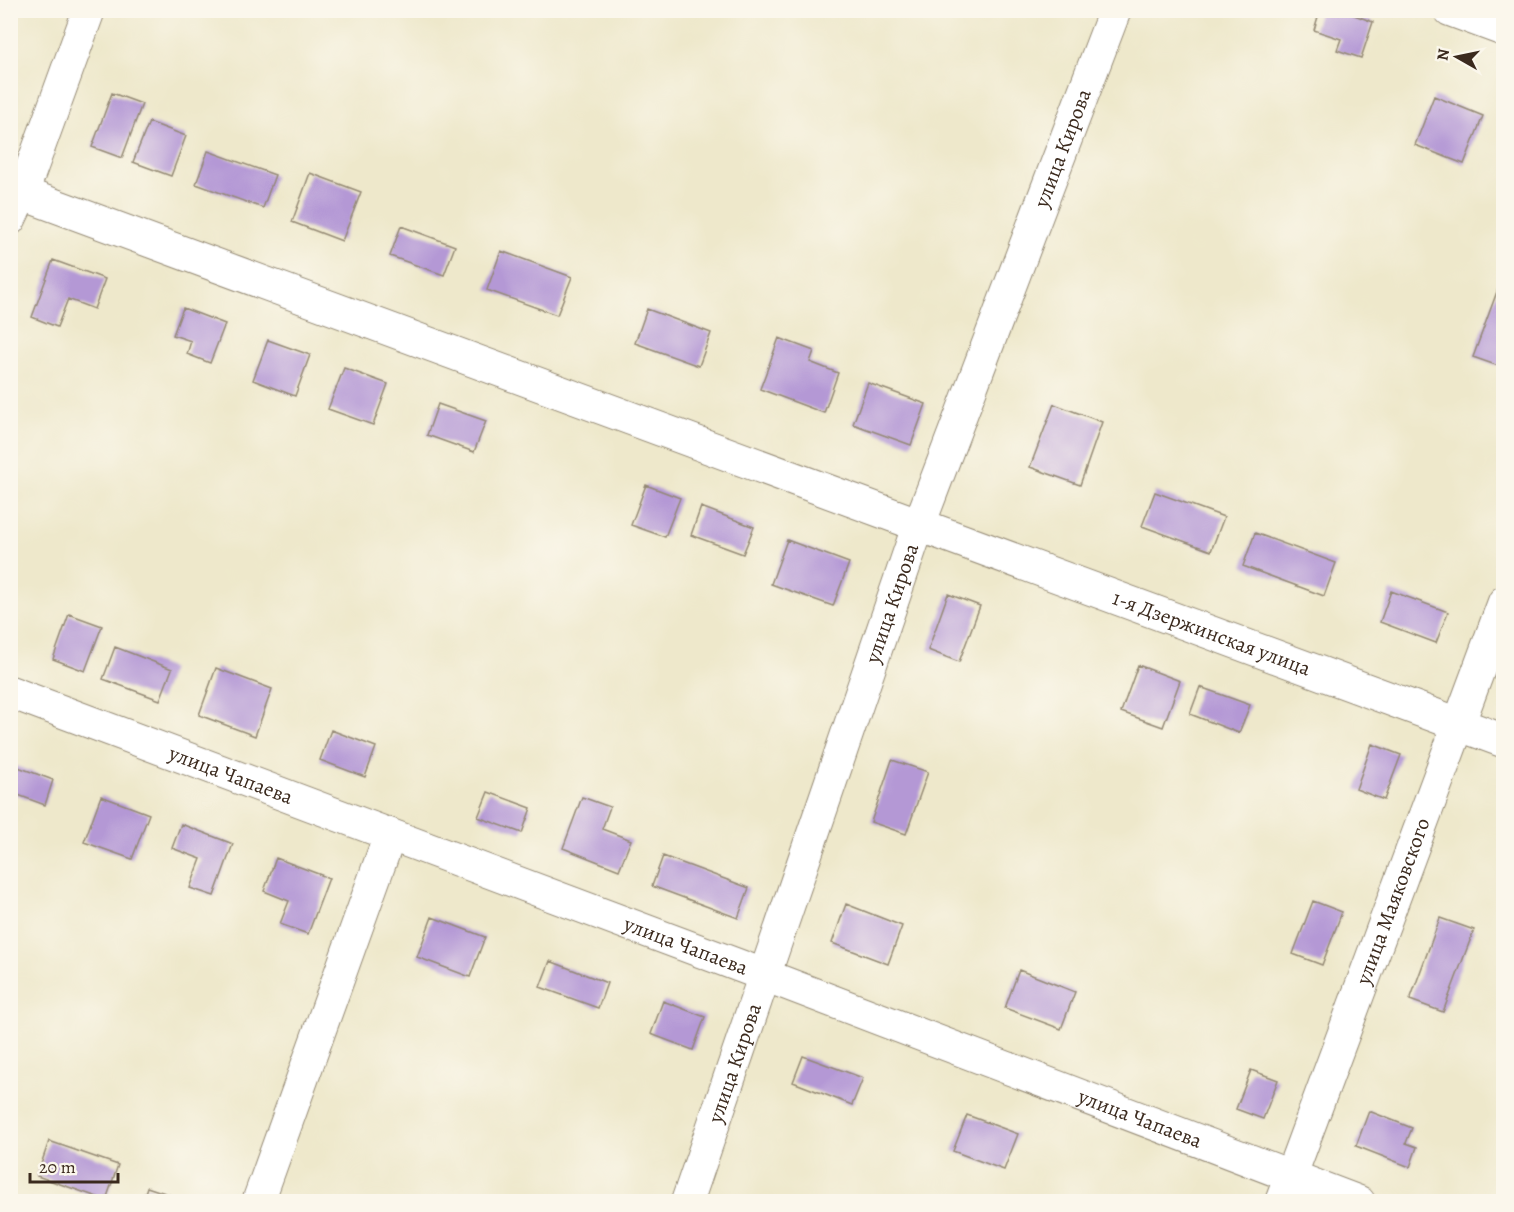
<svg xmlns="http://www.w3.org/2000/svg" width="1514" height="1212" font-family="Alegreya,serif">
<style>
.building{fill:#b498d5}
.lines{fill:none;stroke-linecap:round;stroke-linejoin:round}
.street-casing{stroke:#948974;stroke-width:34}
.secondary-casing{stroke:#948974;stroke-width:35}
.street{stroke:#fff;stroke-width:32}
.secondary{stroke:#fff;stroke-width:33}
.labels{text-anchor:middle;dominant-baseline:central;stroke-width:5;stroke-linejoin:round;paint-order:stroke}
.street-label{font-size:21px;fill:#3b2a1e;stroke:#fbf7ec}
</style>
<rect width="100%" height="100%" fill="#fbf7ec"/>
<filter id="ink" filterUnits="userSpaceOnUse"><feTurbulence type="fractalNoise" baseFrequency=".0167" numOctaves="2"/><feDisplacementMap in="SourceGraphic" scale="12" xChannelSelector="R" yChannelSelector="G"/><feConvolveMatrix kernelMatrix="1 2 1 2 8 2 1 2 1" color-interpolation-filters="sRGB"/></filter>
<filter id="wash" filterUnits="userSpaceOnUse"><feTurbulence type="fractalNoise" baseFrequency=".008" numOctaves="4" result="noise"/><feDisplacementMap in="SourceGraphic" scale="24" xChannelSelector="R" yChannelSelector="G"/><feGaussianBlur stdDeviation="1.35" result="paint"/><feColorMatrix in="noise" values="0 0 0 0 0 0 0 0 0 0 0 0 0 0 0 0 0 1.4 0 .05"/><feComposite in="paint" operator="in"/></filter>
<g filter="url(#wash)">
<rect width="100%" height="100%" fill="#eee8cb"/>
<g id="blocks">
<path class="building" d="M1320,10H1341L1373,22L1361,58L1337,50L1341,39L1314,30Z
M112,93L142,104L122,158L92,147Z
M1434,96L1483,116L1464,164L1415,145Z
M149,122L186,136L171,176L133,162Z
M208,151L275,175L263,208L196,184Z
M310,173L361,192L342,241L292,222Z
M401,226L455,246L444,275L390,256Z
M501,251L572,277L557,315L487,290Z
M53,260L105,279L94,309L68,299L57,327L32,317Z
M1498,289L1504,291V368L1473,357Z
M183,308L225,324L210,363L187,354L191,341L173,335Z
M647,309L711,333L699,366L635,343Z
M779,338L814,351L810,362L838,373L824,413L760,389Z
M268,340L310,355L295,396L253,380Z
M344,368L388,384L373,425L328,409Z
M868,383L926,404L911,445L853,424Z
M438,404L486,421L474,452L427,435Z
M1054,404L1102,422L1080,485L1030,467Z
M646,485L680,498L665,537L631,525Z
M1155,492L1224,517L1211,551L1142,526Z
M701,507L754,527L743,554L691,535Z
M1255,533L1336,563L1324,596L1243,566Z
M787,540L849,563L833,606L771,584Z
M1391,591L1448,612L1436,643L1380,622Z
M948,594L980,606L959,662L928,650Z
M69,614L102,626L85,671L53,659Z
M115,647L172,669L160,700L103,679Z
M1138,665L1180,681L1163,727L1121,712Z
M216,668L272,689L255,736L199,715Z
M1200,687L1250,705L1239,733L1190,714Z
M331,730L376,747L365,777L320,760Z
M1372,744L1401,755L1384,800L1356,789Z
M892,760L928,772L906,834L871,822Z
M10,764L53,780L45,805L10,792Z
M488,792L531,808L522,833L478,817Z
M101,796L149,814L132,859L84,842Z
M582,797L610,807L602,829L631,840L619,870L563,848Z
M181,824L233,844L214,896L190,888L201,859L172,848Z
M663,856L749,888L738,918L652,886Z
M276,858L329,878L308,934L280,924L289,901L264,891Z
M1313,901L1342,912L1322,965L1293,954Z
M846,904L902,926L888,964L832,943Z
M432,917L485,937L470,977L417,957Z
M1440,918L1474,930L1443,1012L1410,1000Z
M550,961L607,983L598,1008L540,987Z
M1019,970L1075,992L1061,1029L1005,1008Z
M663,1001L705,1017L693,1050L651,1034Z
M803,1056L863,1078L852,1105L793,1082Z
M1251,1070L1278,1080L1263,1119L1236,1109Z
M1369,1111L1412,1128L1406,1143L1417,1147L1410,1167L1356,1146Z
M967,1115L1018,1134L1004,1170L953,1151Z
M49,1141L118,1165L106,1200L37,1176Z
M147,1187L189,1201V1202H142Z"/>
</g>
</g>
<g filter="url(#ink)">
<use href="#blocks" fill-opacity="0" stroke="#948974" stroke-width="1.5"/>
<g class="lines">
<g class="street-casing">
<g id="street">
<path d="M1450,10L1504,30"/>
<path d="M10,219L22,194L89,10"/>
<path id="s1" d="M10,692L764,975L1359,1202"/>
<path d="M258,1202L387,843L388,834"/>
<path id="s2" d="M687,1202L913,541L1115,10"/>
<path id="s3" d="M1281,1202L1504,602"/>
</g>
</g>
<g class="secondary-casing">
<g id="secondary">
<path id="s4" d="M10,189L1504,741"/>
</g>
</g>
<use href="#street" class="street"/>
<use href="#secondary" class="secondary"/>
</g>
</g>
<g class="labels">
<g class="street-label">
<text stroke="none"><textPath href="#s2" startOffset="1119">улица Кирова</textPath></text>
<text stroke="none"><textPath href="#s2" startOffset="633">улица Кирова</textPath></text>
<text stroke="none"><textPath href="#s4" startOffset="1281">1-я Дзержинская улица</textPath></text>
<text stroke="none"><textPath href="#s1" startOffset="236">улица Чапаева</textPath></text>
<text stroke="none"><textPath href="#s3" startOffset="321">улица Маяковского</textPath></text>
<text stroke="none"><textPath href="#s1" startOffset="722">улица Чапаева</textPath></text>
<text stroke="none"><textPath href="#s2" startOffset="147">улица Кирова</textPath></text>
<text stroke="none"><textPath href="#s1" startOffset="1208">улица Чапаева</textPath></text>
</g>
</g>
<rect width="1514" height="1212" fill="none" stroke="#fbf7ec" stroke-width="36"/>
<g transform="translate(1457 57) rotate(279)" stroke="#fbf7ec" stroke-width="4.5" paint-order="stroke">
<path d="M0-4.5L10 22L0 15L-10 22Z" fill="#3b2a1e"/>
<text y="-9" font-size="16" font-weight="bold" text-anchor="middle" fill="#3b2a1e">N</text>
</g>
<path d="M30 1173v9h88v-9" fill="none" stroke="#3b2a1e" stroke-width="3"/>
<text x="39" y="1173" font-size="18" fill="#3b2a1e" stroke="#fbf7ec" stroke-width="4.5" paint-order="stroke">20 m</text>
</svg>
